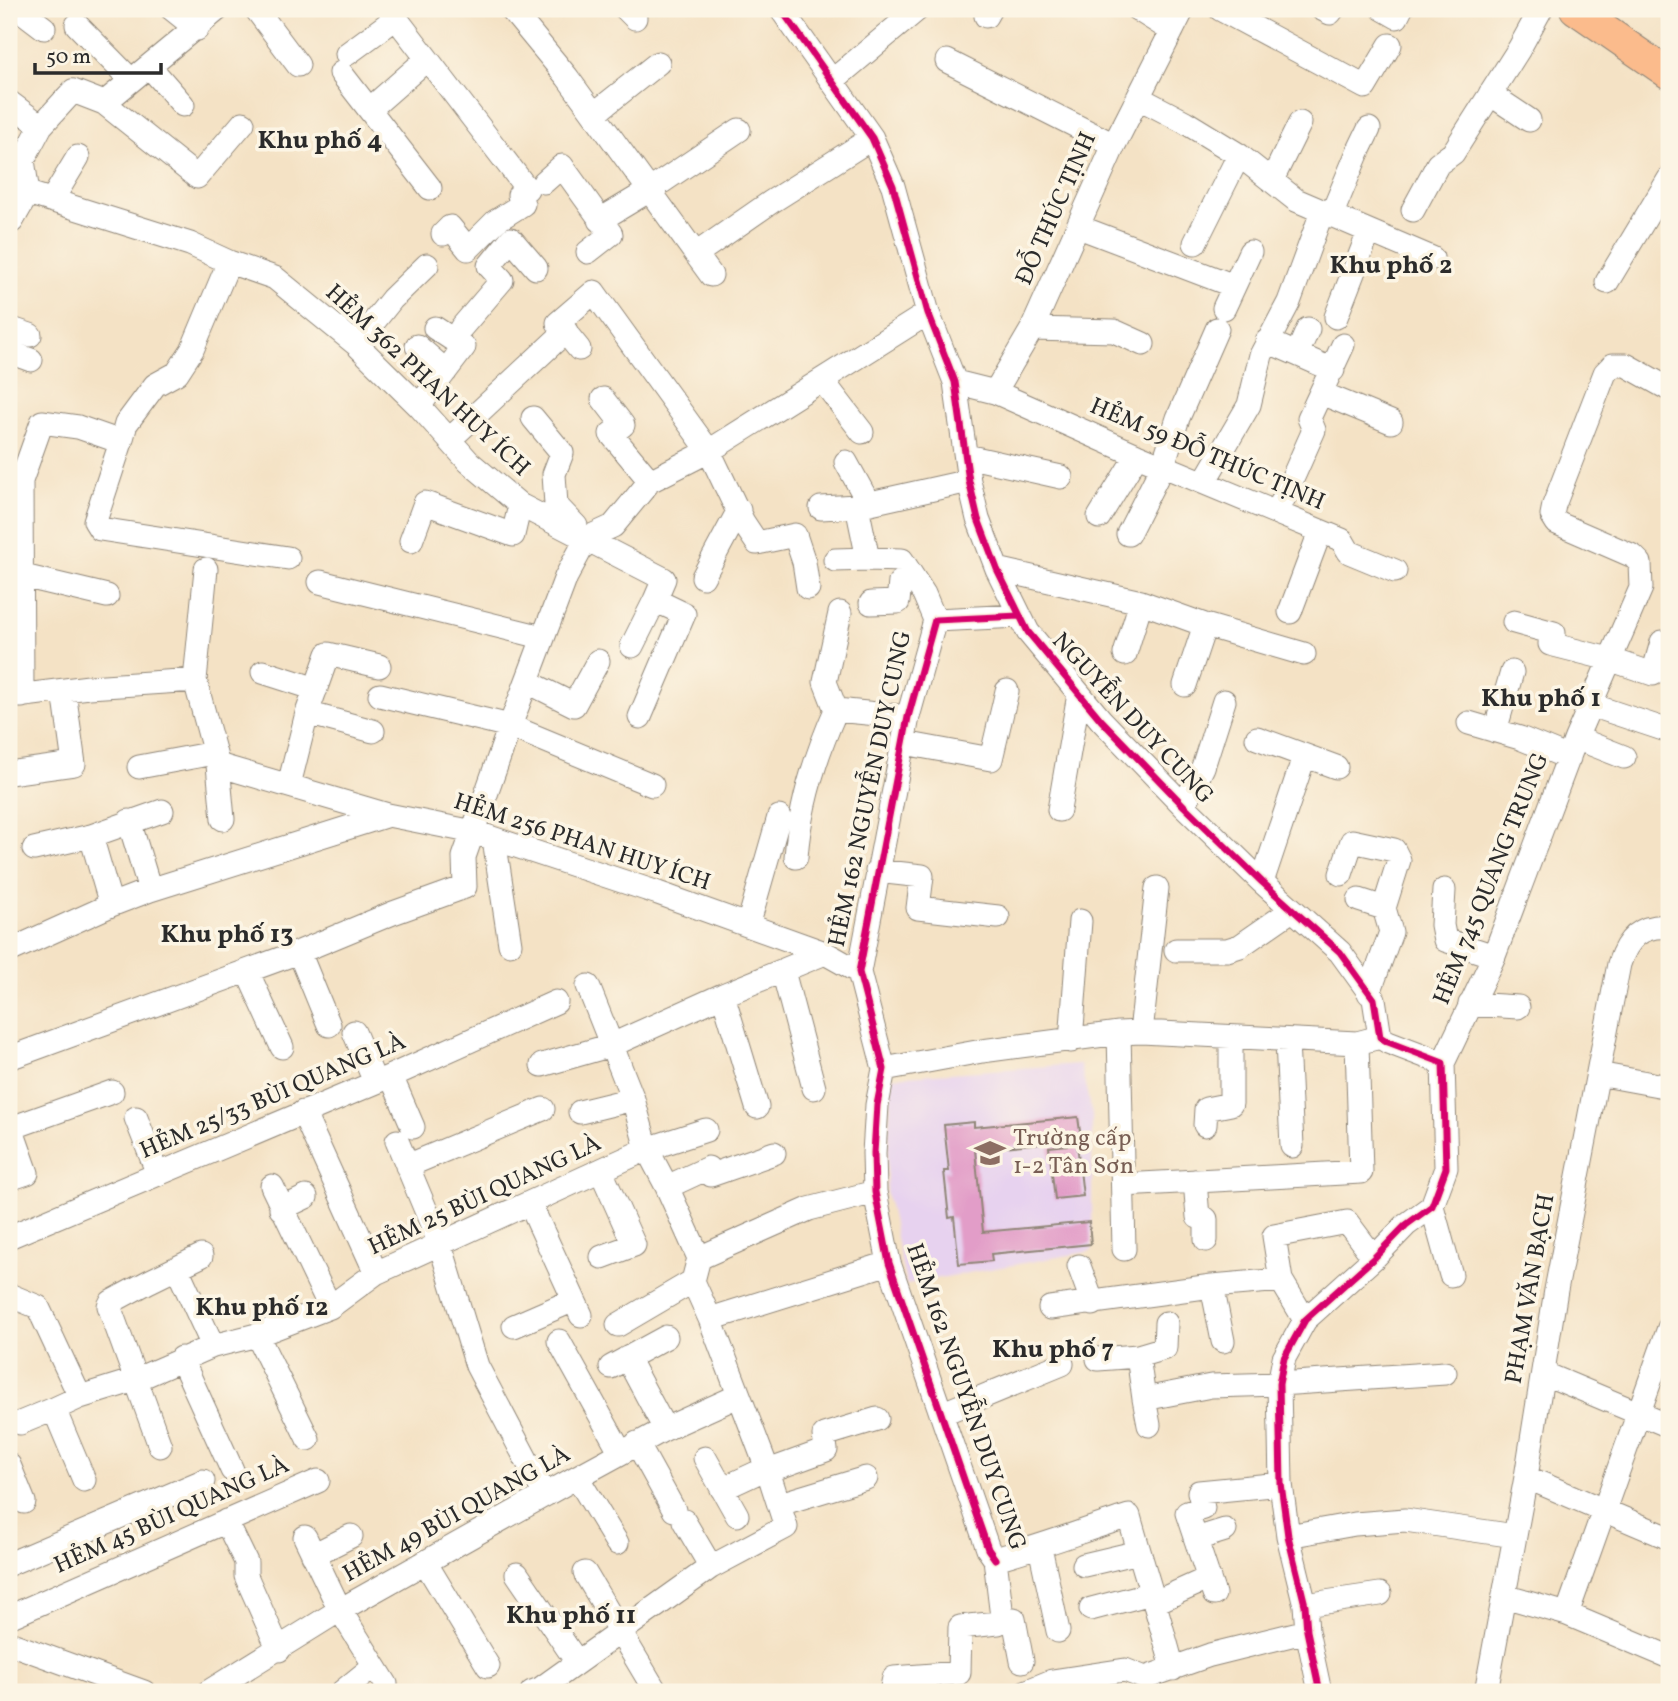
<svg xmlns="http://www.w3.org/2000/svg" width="1678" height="1701" font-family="Vollkorn,serif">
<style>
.built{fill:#e7d2ef}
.building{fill:#e29dc8}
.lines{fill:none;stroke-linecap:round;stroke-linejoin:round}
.minor-casing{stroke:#908678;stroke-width:25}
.major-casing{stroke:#908678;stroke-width:32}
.minor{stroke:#fff;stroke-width:23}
.major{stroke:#fbbb8c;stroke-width:30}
.cycleway-casing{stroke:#fcf5e5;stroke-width:11}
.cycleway{stroke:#d6006c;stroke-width:7}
.labels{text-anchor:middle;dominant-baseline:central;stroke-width:7;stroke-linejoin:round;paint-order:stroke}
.street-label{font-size:24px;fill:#2b2b2b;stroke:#fcf5e5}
.education-label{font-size:24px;fill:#785e54;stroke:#fcf5e5;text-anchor:start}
.neighbourhood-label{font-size:26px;font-weight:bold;fill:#2b2b2b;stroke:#fcf5e5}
</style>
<rect width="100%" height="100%" fill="#fcf5e5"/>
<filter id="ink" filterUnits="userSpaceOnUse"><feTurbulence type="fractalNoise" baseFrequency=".0143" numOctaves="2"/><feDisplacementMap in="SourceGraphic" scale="14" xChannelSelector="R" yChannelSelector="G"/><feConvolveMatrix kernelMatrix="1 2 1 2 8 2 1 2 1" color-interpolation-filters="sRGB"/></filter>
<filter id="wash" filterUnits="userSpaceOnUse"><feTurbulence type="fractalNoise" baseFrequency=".00686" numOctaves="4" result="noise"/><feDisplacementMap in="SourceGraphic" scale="28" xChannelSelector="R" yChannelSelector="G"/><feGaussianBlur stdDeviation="1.57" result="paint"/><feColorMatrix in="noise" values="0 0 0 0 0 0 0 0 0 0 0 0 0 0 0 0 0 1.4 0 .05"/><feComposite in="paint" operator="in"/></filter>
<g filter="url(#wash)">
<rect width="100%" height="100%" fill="#f4e2c5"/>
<path class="built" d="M1080,1064L1092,1114V1251L906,1284L886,1191L892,1077Z"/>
<g id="blocks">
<path class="building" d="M1078,1117L1081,1139L975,1150L983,1232L1089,1222L1091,1244L991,1254L992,1261L959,1264L954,1217L949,1218L944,1171H949L944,1125L974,1122V1127Z
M1077,1144L1083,1196L1055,1199L1049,1147Z"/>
</g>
</g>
<g filter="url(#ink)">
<use href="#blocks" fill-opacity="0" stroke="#908678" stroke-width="2"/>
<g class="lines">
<g class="minor-casing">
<path id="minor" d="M19,9L44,28
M172,9L197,29
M256,9L298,65
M389,9L527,189L519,195L523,204L496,221L468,249L450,227L443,234
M511,9L567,77L711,275
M626,9L635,18
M781,9L872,138L893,186L928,313L955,382L969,481L978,519L997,569L1028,632L1101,720L1184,806L1262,882L1340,952L1374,999L1380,1037L1388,1042L1443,1063
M1137,9L1172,31
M1220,9L1365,87L1390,45
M1322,9L1330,13L1333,9
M1383,9L1397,17L1401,9
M986,16L990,9
M77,25L131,80
M347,54L396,18
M947,61L1114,145
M150,67L183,105
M341,73L430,188
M832,81L918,9
M1490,94L1529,120
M1139,98L1185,122L1239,155L1296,200L1432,258
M9,102L41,126
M104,103L197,177L243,123
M370,109L427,59
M594,114L658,63
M1272,180L1300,123
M544,182L562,166L611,234L588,252
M28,193L23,160L41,126L73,91L104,103L218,9
M52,200L78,157
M1413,210L1438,164L1453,153L1519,49L1541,9
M1331,216L1357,154L1369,129
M600,220L650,190L739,130
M9,221H12L28,193L190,244L229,262L275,278L356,344L419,406L469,462L520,505L664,579L655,600L684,614L640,717
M1079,227L1234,286
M1195,243L1239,155
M696,254L771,202L872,138
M1607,282L1669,179
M1224,308L1250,252
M1336,317L1369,232
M9,328L30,335
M461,328L502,280L489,266L511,239L536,268
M1032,329L1114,331L1143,344
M1267,341L1333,370
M356,344L392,299L427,265
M417,346L446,371
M579,349L558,323L594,292L709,451L743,522L757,543L795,535L804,562L808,588
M9,352L31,360
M1297,354L1308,329
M822,380L862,432
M955,382L995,392L1032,329L1114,145L1183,9
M995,392L1137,455L1342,540L1349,552L1395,571
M1321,393L1391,422
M603,399L623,425L611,434L650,481
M419,406L464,347L435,328
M533,418L562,453L554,474L556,505L576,526
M449,440L566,331
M121,442L95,521L100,529L288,558
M966,456L1061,477
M846,462L868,502
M1204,482L1249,405L1261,355L1289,302L1322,212
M857,506L868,559L902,560L924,594L935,620
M821,508L857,506L969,481
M1277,513L1314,430L1309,418L1343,345
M1099,517L1137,455
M1128,534L1163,465L1178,418L1217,329
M411,541L425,503L513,535L520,505
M835,560L868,559
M997,569L1141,602L1205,625L1304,654
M23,576L107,596
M703,577L739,510
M320,582L542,637
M871,603L898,602L900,582H914
M1290,612L1320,532
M1514,622L1554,633L1550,644L1609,659L1653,674L1662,642L1669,645
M632,646L655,600
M1125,654L1141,602
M263,672L316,689
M195,680L206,569
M528,682L574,705L598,661
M1185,685L1205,625
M380,695L510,726L652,785
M22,696L21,481L42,422L78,427L121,442L126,424L155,385L177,373L192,350L229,262
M9,697L89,687L195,680L218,765L388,815
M1591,705L1669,731
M836,710L908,717
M307,713L373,731
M1469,723L1520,738L1569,758
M1495,731L1512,672
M1257,738L1336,767
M1576,738L1624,757
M904,743L991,759L1007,691
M218,765L223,819
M139,767L214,753
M9,773L74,764L64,691
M289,785L307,713L328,654L379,666
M1184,806L1203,767L1224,701
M1059,810L1079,694
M129,821L150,890
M91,836L162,811
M494,839L510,944
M34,849L91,836L111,905
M796,857C800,805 815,757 836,710L825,682L840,613
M877,871L922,876L918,908L998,917
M1341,874L1352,841L1394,850L1399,860L1384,908L1391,932L1369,993
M1262,882L1304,757
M1444,890L1442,925L1445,940L1494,956
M1359,900L1384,908
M748,925L779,817
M1176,950H1227L1240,946L1292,910
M9,951L111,905L150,890L388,815L474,832L658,893L825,953L859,972
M299,952L329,1025
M247,971L282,1047
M783,971L814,1088
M723,995L757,1107
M1470,1004L1518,1007
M354,1032L375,1082
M1141,1032L1157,888
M1119,1033L1124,1249
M1071,1041L1080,921
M1287,1041L1292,1146
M9,1058L299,952L393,913L465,887L464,857L510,726L566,577L587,538L613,526L650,481L709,451L928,313
M542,1065L612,1045L723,995L825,953
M884,1069L982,1051L1119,1033L1141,1032L1357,1043L1380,1037
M1598,1074L1669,1087
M391,1076L413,1127
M303,1112L376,1273
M580,1112L633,1099
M136,1118L158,1174
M9,1122L27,1173L9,1179
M1205,1125L1206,1109L1231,1104V1037
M11,1128L112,1092
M397,1141L440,1244L477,1366L545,1495
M407,1166L543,1109
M601,1171L634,1245L602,1257
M1195,1181L1198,1217L1206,1219V1240
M1123,1185L1361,1172L1357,1043
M272,1186L330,1307
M667,1187L708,1168L711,1175L774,1153
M530,1204L581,1315
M1432,1206L1451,1275
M281,1209L306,1197
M9,1237L391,1076L556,1002
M699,1258L809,1209L875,1192
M1079,1266L1093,1304
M177,1268L213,1346
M1281,1280L1274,1236L1347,1222L1374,1258
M1212,1286L1223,1341
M9,1295L38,1307L80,1397
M1050,1308L1212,1286L1281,1280L1305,1320
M710,1319L889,1263
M618,1325L693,1281
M514,1326L574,1300
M257,1335L308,1439
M559,1341L621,1453
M1138,1356L1144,1399L1211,1386L1279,1384L1445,1373
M181,1358L232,1470
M627,1358L665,1429
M1098,1359L1138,1356L1165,1348L1166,1323
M611,1367L666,1337
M1543,1373L1669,1426
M1144,1399L1149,1425
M941,1414L1062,1364
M20,1423L54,1409
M637,1443L674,1510
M160,1446L109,1306L111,1302L148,1282L201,1256
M705,1458L737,1515
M9,1465L24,1502
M768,1471L826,1450L824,1435L877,1419
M577,1477L617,1543
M1526,1477L1669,1538
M84,1480L54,1409L80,1397L135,1380L213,1346L257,1335L330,1307L376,1273L647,1149L706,1130
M722,1489L767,1468
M780,1504L866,1478
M226,1521L246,1562V1576L279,1650
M684,1521L711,1567
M1288,1536L1355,1524L1405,1520L1515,1536
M305,1537L340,1610L386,1684
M1196,1539L1225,1530
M1040,1547L1058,1631
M313,1555L351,1536
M995,1559C1040,1547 1084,1530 1129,1516C1143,1567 1160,1618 1173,1669
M425,1562L488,1666
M9,1564L203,1481
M1084,1565L1139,1552
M585,1573L656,1692
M517,1574L577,1662
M1214,1594L1187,1513L1203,1508L1199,1492L1281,1484
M1504,1596L1567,1614L1669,1657
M1156,1602L1209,1578
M1305,1605L1380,1594
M1091,1609L1152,1593
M1567,1614L1669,1328
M9,1617L318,1481
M1002,1617L995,1559L988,1549L889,1263L875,1192L874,1153L877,1105L884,1069L859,972L908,717L935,620L1019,616
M1002,1617L1014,1619L1022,1661
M9,1643L144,1692
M1145,1678L1210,1655L1307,1631
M208,1692L340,1610L577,1477L665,1429L738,1396
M342,1692L374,1666
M532,1692L540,1689L711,1567L786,1527L768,1471L710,1319L693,1281L699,1258L667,1187L647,1149L633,1099L588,986
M891,1692L894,1678L959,1673L960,1627L998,1623L1002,1617
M1025,1692L1052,1681L1125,1670L1145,1678
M1320,1692L1307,1631L1305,1605L1288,1536L1281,1484L1279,1384L1284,1358L1305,1320L1374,1258L1406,1225L1432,1206L1446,1168L1443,1063L1494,956L1576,738L1641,588L1640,563L1633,556L1557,523L1552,515L1554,505L1605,373L1613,365H1626L1669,389
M1486,1692L1526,1477L1556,1290L1619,964C1627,939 1641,924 1669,927"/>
</g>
<g class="major-casing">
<path id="major" d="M1575,9L1669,74"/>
</g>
<use href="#minor" class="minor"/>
<use href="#major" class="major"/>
<g class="cycleway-casing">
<path id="cycleway" d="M781,9L872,138L893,186L928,313L955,382L969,481L978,519L997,569L1028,632L1101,720L1184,806L1262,882L1340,952L1374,999L1380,1037L1388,1042L1443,1063L1446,1168L1432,1206L1406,1225L1374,1258L1305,1320L1284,1358L1279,1384L1281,1484L1288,1536L1305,1605L1307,1631L1320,1692
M995,1559L988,1549L889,1263L875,1192L874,1153L877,1105L884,1069L859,972L908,717L935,620L1019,616"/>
</g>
<use href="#cycleway" class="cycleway"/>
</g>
</g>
<defs>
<g id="school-bare" transform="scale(2.415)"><path d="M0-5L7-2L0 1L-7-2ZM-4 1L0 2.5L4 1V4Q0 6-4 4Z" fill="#8d6e63" stroke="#fcf5e5" stroke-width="2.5" paint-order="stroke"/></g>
</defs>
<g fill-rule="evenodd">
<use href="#school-bare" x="990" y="1153"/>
</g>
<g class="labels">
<g class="street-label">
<text transform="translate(1057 209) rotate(-66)">ĐỖ THÚC TỊNH</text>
<text transform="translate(427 381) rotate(43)">HẺM 362 PHAN HUY ÍCH</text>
<text transform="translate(1207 455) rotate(23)">HẺM 59 ĐỖ THÚC TỊNH</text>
<text transform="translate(1132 719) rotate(47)">NGUYỄN DUY CUNG</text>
<text transform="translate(871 789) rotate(-78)">HẺM 162 NGUYỄN DUY CUNG</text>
<text transform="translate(582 843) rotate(18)">HẺM 256 PHAN HUY ÍCH</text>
<text transform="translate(1492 879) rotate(-68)">HẺM 745 QUANG TRUNG</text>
<text transform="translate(273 1097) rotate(-23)">HẺM 25/33 BÙI QUANG LÀ</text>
<text transform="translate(485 1196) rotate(-25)">HẺM 25 BÙI QUANG LÀ</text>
<text transform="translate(1531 1289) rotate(-80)">PHẠM VĂN BẠCH</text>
<text transform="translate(965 1397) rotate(71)">HẺM 162 NGUYỄN DUY CUNG</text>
<text transform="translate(457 1515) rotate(-29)">HẺM 49 BÙI QUANG LÀ</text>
<text transform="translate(172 1516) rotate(-24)">HẺM 45 BÙI QUANG LÀ</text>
</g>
<g class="education-label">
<text x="1013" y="1139">Trường cấp<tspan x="1013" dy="28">1-2 Tân Sơn</tspan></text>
</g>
<g class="neighbourhood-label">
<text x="320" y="141">Khu phố 4</text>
<text x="1391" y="266">Khu phố 2</text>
<text x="1541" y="699">Khu phố 1</text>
<text x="227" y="935">Khu phố 13</text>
<text x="262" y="1308">Khu phố 12</text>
<text x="1053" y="1350">Khu phố 7</text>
<text x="571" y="1616">Khu phố 11</text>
</g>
</g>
<rect width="1678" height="1701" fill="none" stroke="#fcf5e5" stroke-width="35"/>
<path d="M35 63v10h126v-10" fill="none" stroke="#2b2b2b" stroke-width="3.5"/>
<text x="46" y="63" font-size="21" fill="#2b2b2b" stroke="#fcf5e5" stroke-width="5" paint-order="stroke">50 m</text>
</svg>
